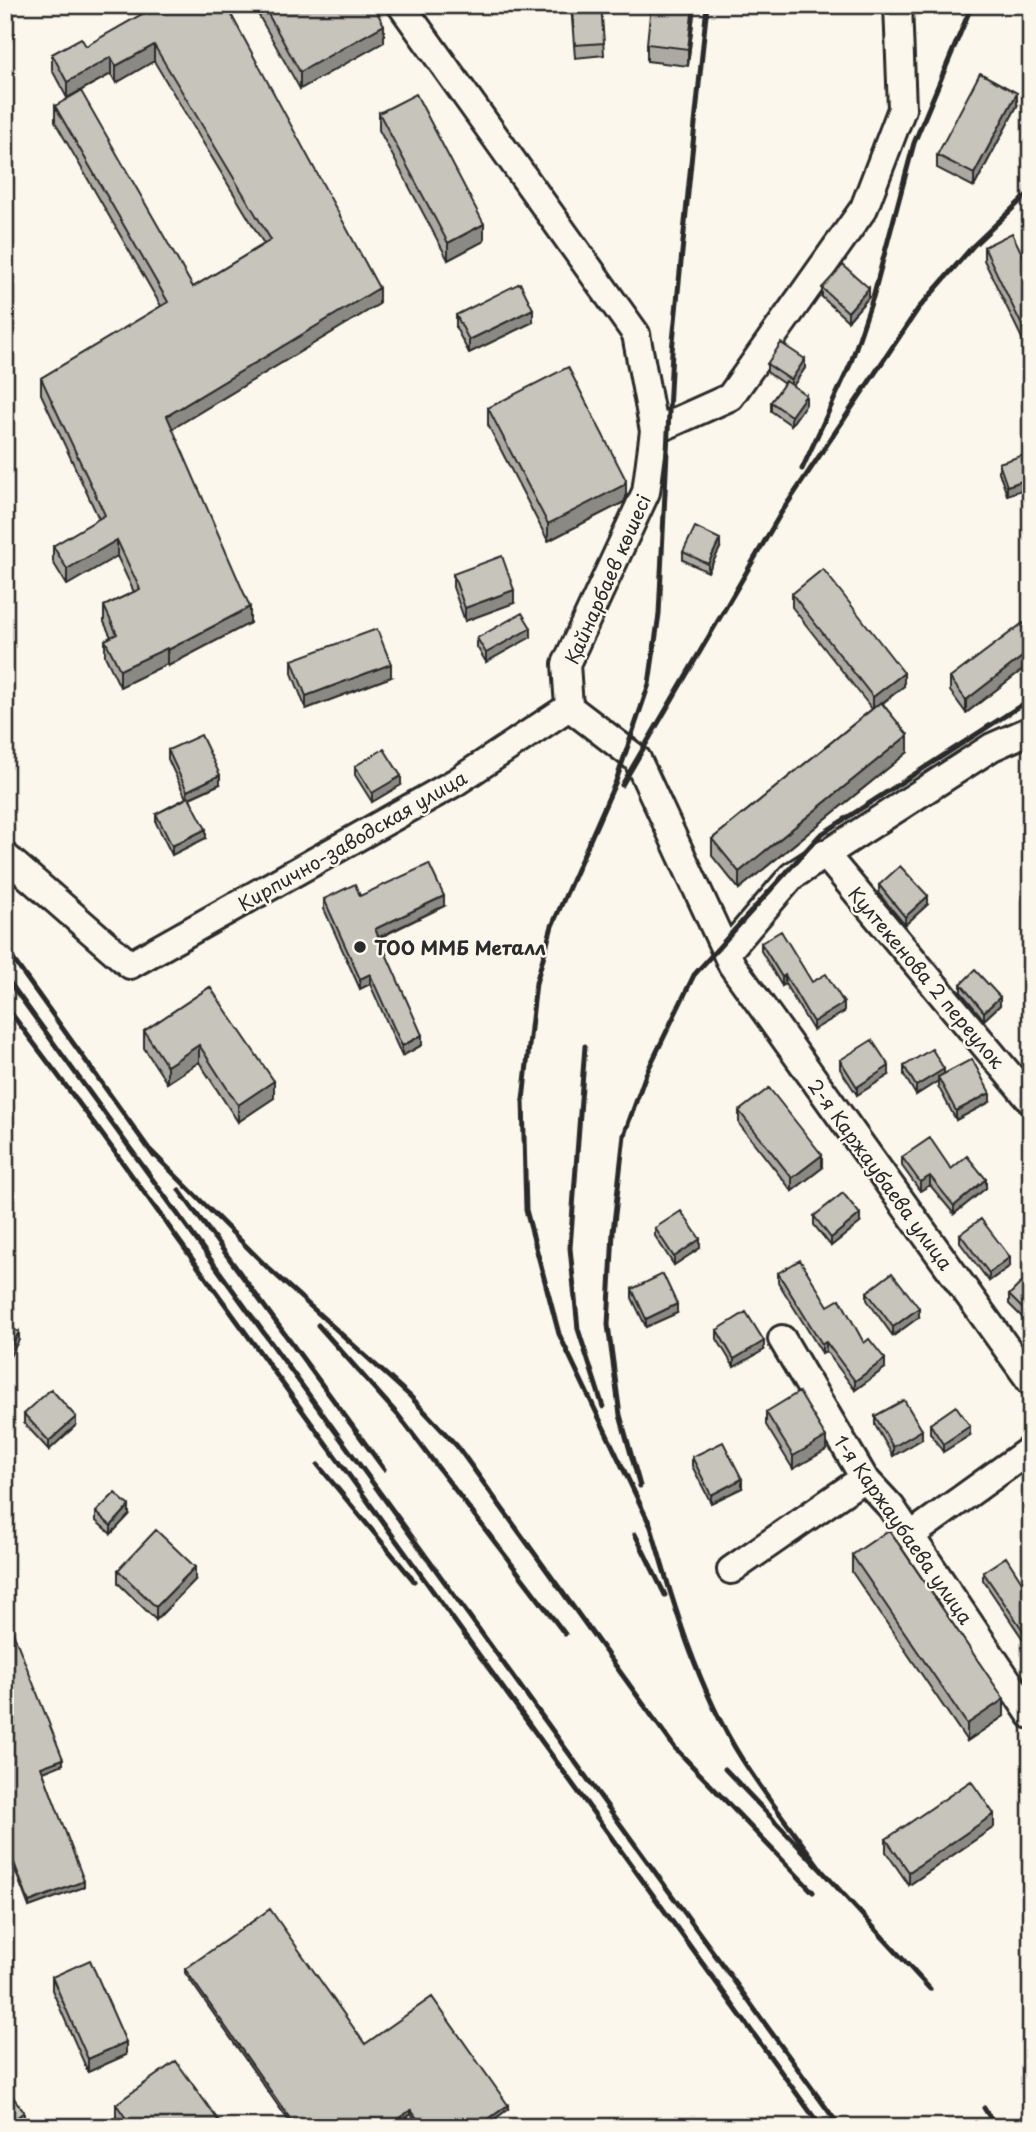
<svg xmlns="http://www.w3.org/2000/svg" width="1036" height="2132" font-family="'Playpen Sans',sans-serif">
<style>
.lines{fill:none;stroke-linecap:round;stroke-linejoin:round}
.minor-casing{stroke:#2b2b2b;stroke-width:32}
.minor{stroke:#fbf7ec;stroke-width:26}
.rail{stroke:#2b2b2b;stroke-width:5}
.wall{fill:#aba9a2;stroke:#2b2b2b;stroke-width:2}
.shaded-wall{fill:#8b8984;stroke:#2b2b2b;stroke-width:2}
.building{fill:#c7c4bc;stroke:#2b2b2b;stroke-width:2}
.poi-dot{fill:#2b2b2b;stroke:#fbf7ec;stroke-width:2.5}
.labels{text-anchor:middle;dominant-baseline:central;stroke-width:5;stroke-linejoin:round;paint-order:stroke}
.street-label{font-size:19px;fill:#2b2b2b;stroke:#fbf7ec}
.poi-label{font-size:19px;font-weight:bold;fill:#2b2b2b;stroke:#fbf7ec;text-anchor:start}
</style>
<rect width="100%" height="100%" fill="#fbf7ec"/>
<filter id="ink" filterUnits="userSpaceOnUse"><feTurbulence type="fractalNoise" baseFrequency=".0143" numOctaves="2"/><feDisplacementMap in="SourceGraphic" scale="14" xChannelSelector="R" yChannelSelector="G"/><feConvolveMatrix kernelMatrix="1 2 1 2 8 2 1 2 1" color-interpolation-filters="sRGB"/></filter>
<g filter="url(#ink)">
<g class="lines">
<g class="minor-casing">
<path id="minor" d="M401,5L636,334L654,431L646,492L566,664L569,707L637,759L732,965L1031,1382
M654,431L730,397L864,208L902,109L898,5
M824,853L1031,1101
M5,856L130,965L456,782L569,707
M727,952L792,876L992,747L1031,730
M782,1339L864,1478L891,1507L1031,1715
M910,1536L1031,1449
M731,1570L864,1478"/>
</g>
<use href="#minor" class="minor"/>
<path class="rail" d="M802,469L850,365L873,297L914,143L972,5
M622,785L781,513L918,309L973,246L1031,191
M5,948L154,1156
M5,976L840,2127
M5,1005L96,1126L821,2127
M585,1046L570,1248L578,1329L603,1407
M149,1149L267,1267L410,1396L457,1446L675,1748L813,1892
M179,1190L384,1469
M318,1325L398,1415L565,1634
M318,1465L414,1581
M640,1486L620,1415L608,1325L613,1232L624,1135L646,1074L694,975L820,835L1031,699
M649,1520C672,1600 697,1688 742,1759C767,1798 796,1835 823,1872L725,1769
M651,1527L559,1334L526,1210L523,1100L536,983L552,926L616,781L649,684L659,614L672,351L707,5
M635,1534L665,1595
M823,1872L930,1989
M984,2108L996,2127"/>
</g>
<path class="wall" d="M158,5L379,304L172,429L250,623L168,666L167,664L120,687L105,656V640L111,637L104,622V606L134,592L117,556L67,585L53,562V546L99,519L41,394V378L161,306L55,122V106L193,287L264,244L154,61L116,83L111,74L67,98L52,70V54L86,46Z
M258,5H373L384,42L300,89L258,14Z
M571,5H601L604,55L575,58Z
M695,5L688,66L647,61V44Z
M1017,106L974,187L937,168V155Z
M379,113L484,241L448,260L379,130Z
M984,247L1031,273V357L984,260Z
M822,288L869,297L848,321L822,297Z
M456,315L533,322L469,353L456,328Z
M767,364L805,368L793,386L806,404L791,425L771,411V402L784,384L767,372Z
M488,408L626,497L624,502L548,541L488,425Z
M999,463L1031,474L1007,495L999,472Z
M720,548L708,572L683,560V552Z
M453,574L514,603L465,621L453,587Z
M792,594L904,686L883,703L908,752L739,889L712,856V839L872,709L792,607Z
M1031,633V663L966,713L950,691V678Z
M531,637L486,662L477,647V638Z
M292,660L391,677L306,709L292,673Z
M168,750L220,784L190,798L206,838L172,855L156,823V814L186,798L168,759Z
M355,766L401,785L372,802L355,775Z
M879,885L928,904L905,925L879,894Z
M360,896L444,906L379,938L422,1045L402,1056L370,984L360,989L324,909V899Z
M761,943L812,982L844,1012L813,1030L785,984L782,986L761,951Z
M961,984L1000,1005L984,1020L961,992Z
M210,987L274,1098L238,1122L199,1062L167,1083L144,1048V1031Z
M840,1060L889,1075L857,1095L840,1069Z
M904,1066L944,1074L990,1102L956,1120L938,1086V1081L916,1095L904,1075Z
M739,1111L822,1168L792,1191L739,1124Z
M902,1157L951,1169L986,1188L954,1214L930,1185L920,1191L902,1166Z
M814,1216L860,1223L831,1246L814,1225Z
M655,1228L700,1248L674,1265L655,1236Z
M960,1234L1010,1266L989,1281L960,1243Z
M778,1273L828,1306L864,1343L885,1368L855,1390L826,1351L822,1353L778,1282Z
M1031,1283V1326L1009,1304V1295Z
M632,1289L677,1313L646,1327L632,1298Z
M867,1292L919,1317L893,1336L867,1300Z
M717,1330L764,1350L734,1367L717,1339Z
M766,1412L826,1450L793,1469L766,1425Z
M24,1414L76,1425L49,1450L24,1423Z
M875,1416L922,1439L893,1456L875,1425Z
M930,1424L970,1435L943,1452L930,1433Z
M692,1457L742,1488L711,1503L692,1466Z
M96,1512L129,1515L111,1534L96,1521Z
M852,1555L1004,1716L967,1741L852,1572Z
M118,1570L195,1580L156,1620L118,1583Z
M983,1572L1031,1596V1651L983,1580Z
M5,1612L63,1764L43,1772L84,1887L29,1907L5,1844Z
M994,1827L909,1885L886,1852V1839Z
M185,1969L365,2044L508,2109L484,2127H420L411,2114L393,2127H293L185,1973Z
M52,1977L126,2055L88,2072L52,1990Z
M116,2104L223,2127H120L116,2121Z"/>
<path class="shaded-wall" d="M693,5H695L688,66V49Z
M384,25V42L300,89V72Z
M154,45V61L116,83V66Z
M111,57V74L67,98V82Z
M1017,93V106L974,187V174Z
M484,224V241L448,260V243Z
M379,288V304L167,432V416Z
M869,288V297L848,321V312Z
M533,309V322L469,353V340Z
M805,359V368L791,389V380Z
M806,395V404L791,425V416Z
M1031,478V487L1007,495V486Z
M626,480V497L624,502L548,541V524Z
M720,539V548L708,572V564Z
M117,540V556L67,585V569Z
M514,590V603L465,621V608Z
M250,607V623L168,666V650Z
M531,628V637L486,662V653Z
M167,648V664L120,687V670Z
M1031,650V663L966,713V700Z
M391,664V677L306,709V696Z
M904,673V686L873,710V697Z
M908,735V752L739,889V872Z
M220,775V784L187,799V791Z
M401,776V785L372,802V793Z
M206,829V838L172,855V846Z
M444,896V906L375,939V929Z
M928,896V904L905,925V917Z
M370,974V984L360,989V979Z
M785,975V984L782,986V977Z
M1000,997V1005L984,1020V1012Z
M844,1003V1012L813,1030V1022Z
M422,1035V1045L402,1056V1046Z
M199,1045V1062L167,1083V1066Z
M889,1066V1075L857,1095V1087Z
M944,1069V1078L938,1077V1081L916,1095V1086Z
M274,1081V1098L238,1122V1105Z
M990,1093V1102L956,1120V1111Z
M822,1155V1168L792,1191V1178Z
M930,1176V1185L920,1191V1182Z
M986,1179V1188L954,1214V1206Z
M860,1214V1223L831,1246V1238Z
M700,1239V1248L674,1265V1257Z
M1010,1257V1266L989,1281V1273Z
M677,1304V1313L646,1327V1319Z
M919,1308V1317L893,1336V1327Z
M19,1332V1340L5,1365V1356Z
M764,1341V1350L734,1367V1359Z
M826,1342V1351L822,1353V1344Z
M885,1359V1368L855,1390V1381Z
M76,1417V1425L49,1450V1441Z
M970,1426V1435L943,1452V1444Z
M922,1430V1439L893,1456V1447Z
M826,1437V1450L793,1469V1456Z
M742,1479V1488L711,1503V1495Z
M129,1506V1515L111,1534V1526Z
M195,1567V1580L156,1620V1607Z
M1004,1699V1716L967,1741V1724Z
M63,1759V1764L41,1773V1767Z
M994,1814V1827L909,1885V1872Z
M84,1881V1887L29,1907V1902Z
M126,2042V2055L88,2072V2059Z
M508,2105V2109L484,2127H477Z
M411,2110V2114L393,2127H386Z
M24,2112V2127H5V2126Z"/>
<path class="building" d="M158,5H226L379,288L167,416L250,607L168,650L167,648L120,670L105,640L117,634L104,606L140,589L117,540L67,569L53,546L105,515L41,378L168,302L55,106L81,91L193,287L271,240L154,45L116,66L111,57L67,82L52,54L81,38L86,46Z
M263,5H373L384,25L300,72Z
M572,5H601L604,43L575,45Z
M651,5H693L688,49L647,44Z
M980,73L1017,93L974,174L937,155Z
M416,94L484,224L448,243L379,113Z
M1012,233L1031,273V344L984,247Z
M843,265L869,288L848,312L822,288Z
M520,283L533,309L469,340L456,315Z
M781,343L805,359L791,380L767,364Z
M568,367L626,480L624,485L548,524L488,408Z
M786,381L806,395L791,416L771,402Z
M1024,455L1031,474V478L1007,486L999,463Z
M695,527L720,539L708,564L683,552Z
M502,556L514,590L465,608L453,574Z
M823,569L904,673L873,697L792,594Z
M522,613L531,628L486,653L477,638Z
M1023,623L1031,633V650L966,700L950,678Z
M377,629L391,664L306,696L292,660Z
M881,702L908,735L739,872L712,839Z
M201,735L220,775L187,791L168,750Z
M384,749L401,776L372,793L355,766Z
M189,797L206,829L172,846L156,814Z
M429,864L444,896L375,929L422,1035L402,1046L370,974L360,979L324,899L355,884L360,896Z
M900,866L928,896L905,917L879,885Z
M781,931L812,982L826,974L844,1003L813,1022L785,975L782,977L761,943Z
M975,970L1000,997L984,1012L961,984Z
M210,987L274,1081L238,1105L199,1045L167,1066L144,1031Z
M872,1040L889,1066L857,1087L840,1060Z
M932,1049L944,1069L916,1086L904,1066Z
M972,1059L990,1093L956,1111L938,1077Z
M769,1088L822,1155L792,1178L739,1111Z
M930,1138L951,1169L967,1156L986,1179L954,1206L930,1176L920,1182L902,1157Z
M843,1193L860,1214L831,1238L814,1216Z
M681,1211L700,1239L674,1257L655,1228Z
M981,1219L1010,1257L989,1273L960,1234Z
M800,1260L828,1306L840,1299L864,1343L869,1339L885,1359L855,1381L826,1342L822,1344L778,1273Z
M892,1273L919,1308L893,1327L867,1292Z
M663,1274L677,1304L646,1319L632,1289Z
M1026,1278L1031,1283V1317L1009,1295Z
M746,1312L764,1341L734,1359L717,1330Z
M5,1324L19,1332L5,1356Z
M51,1389L76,1417L49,1441L24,1414Z
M799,1392L826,1437L793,1456L766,1412Z
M904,1400L922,1430L893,1447L875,1416Z
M956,1406L970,1426L943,1444L930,1424Z
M723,1442L742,1479L711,1495L692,1457Z
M115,1493L129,1506L111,1526L96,1512Z
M156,1530L195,1567L156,1607L118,1570Z
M889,1530L1004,1699L967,1724L852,1555Z
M1006,1557L1031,1596V1642L983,1572Z
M5,1612L63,1759L41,1767L84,1881L29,1902L5,1839Z
M971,1781L994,1814L909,1872L886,1839Z
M270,1909L365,2044L432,1997L508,2105L477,2127H423L411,2110L386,2127H296L185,1969Z
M90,1960L126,2042L88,2059L52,1977Z
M176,2061L223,2127H132L116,2104Z
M5,2086L24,2112L5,2126Z"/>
</g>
<circle class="poi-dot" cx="360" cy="947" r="7"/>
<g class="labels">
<g class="street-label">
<text transform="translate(607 579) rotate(-66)">Қайнарбаев көшесі</text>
<text transform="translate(352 840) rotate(-30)">Кирпично-заводская улица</text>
<text transform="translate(927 977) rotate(50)">Култекенова 2 переулок</text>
<text transform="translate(881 1174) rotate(54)">2-я Каржаубаева улица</text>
<text transform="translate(904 1529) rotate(55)">1-я Каржаубаева улица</text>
</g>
<g class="poi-label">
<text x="374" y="947">ТОО ММБ Металл</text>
</g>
</g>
<rect width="1036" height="2132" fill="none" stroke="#fbf7ec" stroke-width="28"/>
<rect x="14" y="14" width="1008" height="2104" fill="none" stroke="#2b2b2b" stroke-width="2.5" filter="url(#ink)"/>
</svg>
